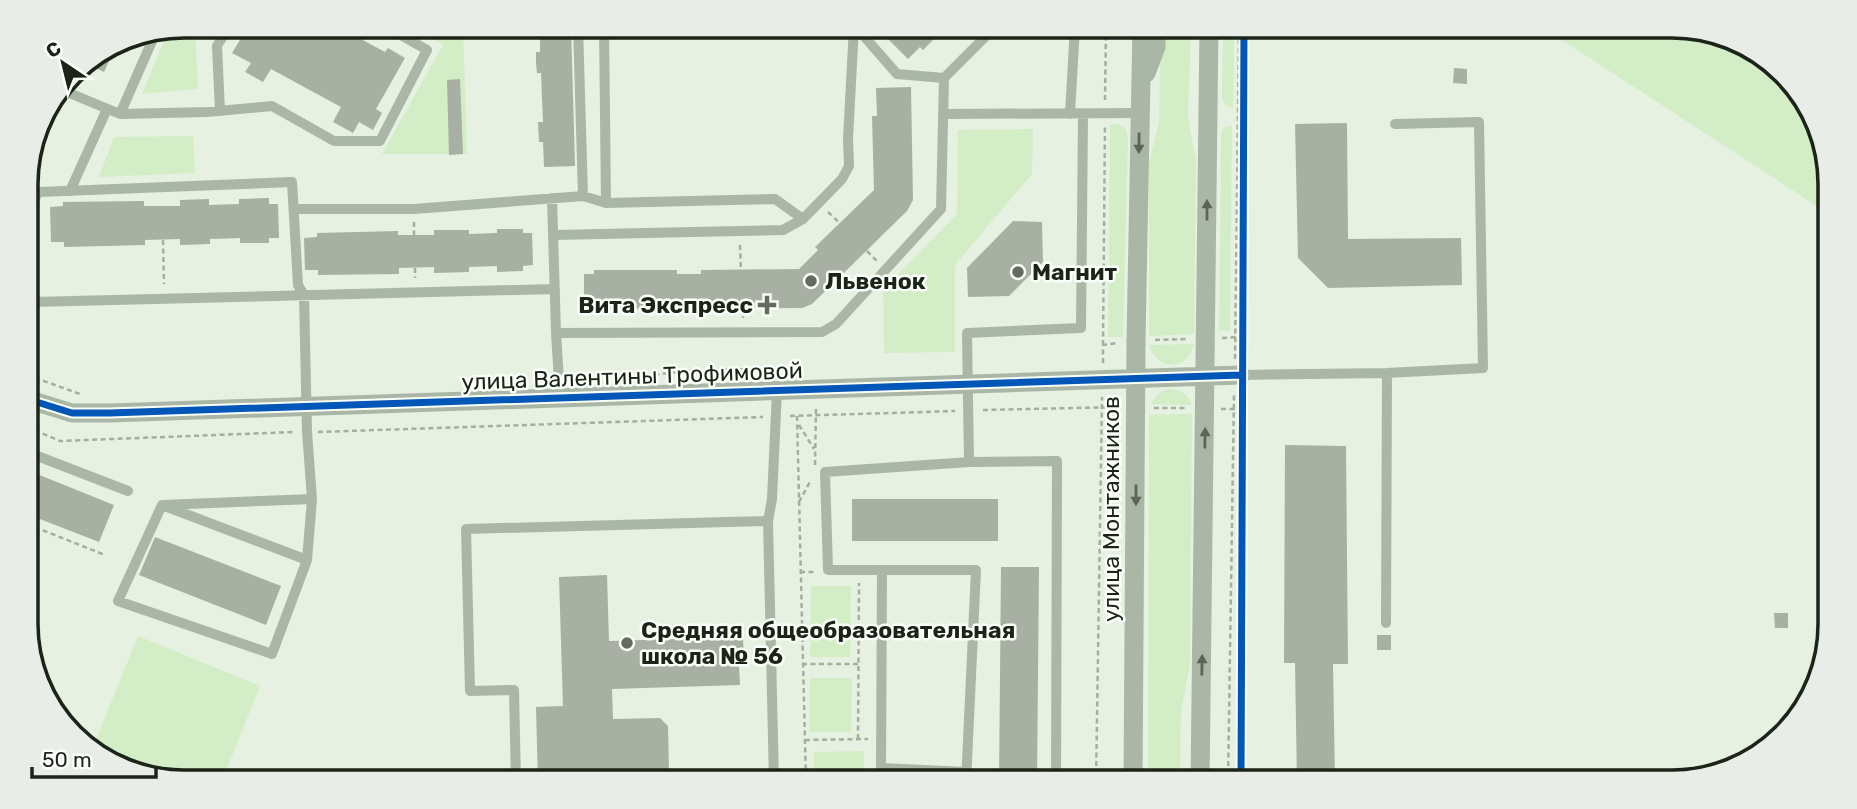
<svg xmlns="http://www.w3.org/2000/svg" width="1857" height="809" font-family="Rubik,sans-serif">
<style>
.green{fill:#d3edc7}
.building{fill:#a7b0a3}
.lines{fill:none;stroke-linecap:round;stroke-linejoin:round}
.path{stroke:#a5afa0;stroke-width:2.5;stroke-dasharray:5 3.5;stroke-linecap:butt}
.service{stroke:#aab7a6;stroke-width:10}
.minor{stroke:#aab7a6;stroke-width:19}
.cycleway-casing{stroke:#fbfff9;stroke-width:11}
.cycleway{stroke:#0057b8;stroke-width:7}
.oneway{fill:#5c6658}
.poi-dot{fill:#636b5e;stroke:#fbfff9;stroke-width:2.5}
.labels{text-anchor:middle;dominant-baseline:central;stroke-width:5;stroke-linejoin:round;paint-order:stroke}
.poi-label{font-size:23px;font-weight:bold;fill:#1c2318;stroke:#fbfff9;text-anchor:start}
.street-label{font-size:23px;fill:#1c2318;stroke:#fbfff9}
.rim{fill:none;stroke:#1c2318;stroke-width:3.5}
</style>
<rect width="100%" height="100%" fill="#e6f1e1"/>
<path class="green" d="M185,26H195L198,89L142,94L169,29Z
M412,26H463L467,154H382L443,45Z
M1161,26H1191L1188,116L1196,162L1194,334L1149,336V163L1159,122Z
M1223,26H1234L1233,108L1228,107L1222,100Z
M1248,26H1672L1732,38L1798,88L1829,164V214L1545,29L1248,34Z
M1119,124L1125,128L1128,137L1123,337H1108L1110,125Z
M1226,126H1232L1230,331H1219L1221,133Z
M1033,129L1032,174L955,265V352L884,353L883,290L957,214L958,130Z
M193,136L195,173L99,177L114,137Z
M1194,344C1188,372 1157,371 1149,345Z
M1167,389C1178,388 1189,393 1191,405L1150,404L1160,392Z
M1192,414L1190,664L1181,712L1180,783H1148L1149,415Z
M811,586H851L850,657H810Z
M138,636L260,686L221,783H185L125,771L93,747Z
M810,678H852L851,732H809Z
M864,751V783H814V752Z"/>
<path class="building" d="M252,26H365L359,38L385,52L388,48L405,58L376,109L382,113L373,130L359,122L353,133L333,122L341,107L271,69L263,82L245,72L251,63L232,53L246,30L249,32Z
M540,26H571L575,166L544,167L543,142H539L538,122H543L541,73H537L536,63V52H540Z
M893,26H947L923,50L920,47L908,59L884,35Z
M117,43L104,72L85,63L100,54Z
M1454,68L1467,69V84L1453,83Z
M460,79L463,154L449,155L447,80Z
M911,87L913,200L907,211L812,304L802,308L584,309V274H594V270H677V274H701V270L799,269L818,250L815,247L874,190L872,116H877L876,88Z
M1347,123L1348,239L1461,238L1462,285L1328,288L1298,258L1295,124Z
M269,198V204H278L279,238H269V243H240V238L210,239V244L180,245V239L145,240V245L64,247V242H51L50,207L63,206V202L144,201V206H180V200L209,199V205L239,204V199Z
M1013,221L1042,222L1043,262L1009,296L968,297L967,268Z
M497,229H523V233H532L533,265L523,266V271L497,272V266L469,267V272L434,273V267L399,268V274L318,275V270H305L304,238L317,237V233L398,231V235H434V230H469V234L497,233Z
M1285,445L1346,446L1348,664H1333L1335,783H1297L1295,663H1284Z
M27,470L114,505L99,542L27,514Z
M852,499H998V541H852Z
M155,537L281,586L266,625L139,575Z
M1001,567H1039L1037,783H999Z
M607,575L609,641L743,637L744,666H739L740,685L612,689L613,719L660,718L668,726L669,770L659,777L615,779V783H538L536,707L563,706L559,577Z
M1774,613H1788V628H1775Z
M1377,635H1391V650H1377Z"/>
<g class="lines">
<path class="path" d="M1105,100L1106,26
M828,212L843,226
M414,222V235
M163,240L164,284
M740,245L741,273
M867,251L877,261
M415,268V278
M742,308L743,318
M1222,338L1236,337L1241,345
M1155,340L1187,339
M1103,345L1105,124
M1235,359L1239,26
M1103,363V345L1117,343
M27,375L80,394
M646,376C687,370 730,367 772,371
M1154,408H1186
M1221,409H1242
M983,410L1119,407
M790,416L955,411
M797,416L806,783
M799,425L814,449
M27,427L60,441L294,432
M318,432L763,417
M815,465L816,408
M799,502L811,480
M27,524L105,555
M800,572H814
M802,664H858
M858,739L859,583
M805,740L868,739
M1096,783L1102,397
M1228,783L1234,394"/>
<path class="service" d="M578,26L583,196
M604,26L606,203
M855,26L897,74L944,78
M62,90L120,114L156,32
M220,111L217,46L229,26
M120,114L207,112L272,106L334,141H380L427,50L385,26
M944,114L1140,113
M1070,114L1075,26
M70,191L107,109
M552,198L556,333L822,332L836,324L941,209L944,78L996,26
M295,209H414L583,196L606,203L775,199L803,219
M27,217L38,192L292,182L298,285L304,295L307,432L312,499L307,560L272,654L118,601L162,505
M554,235L783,230L803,219L842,179L849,166L848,139L854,26
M27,259L32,302L30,339
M32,302L555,289
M556,333L560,397
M1241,375L1387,373L1483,368L1479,122L1395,124
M27,452L128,491
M969,462L967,333L1081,328L1083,115
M768,521L772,499L777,390
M307,560L162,505L312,499
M882,570H828L825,472L969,462L1057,461L1056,783
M1386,623L1387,373
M516,783L514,690L470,691L466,529L768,521L774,783
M966,783L976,570H882L881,768L967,772"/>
<path class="minor" d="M1146,73L1156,47V26
M27,399L72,413H110L1241,375
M1133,783L1136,341L1142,26
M1200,783L1209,26"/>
<g class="cycleway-casing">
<path id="cycleway" d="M27,399L72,413H110L1241,375
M1241,783L1244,26"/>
</g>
<use href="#cycleway" class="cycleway"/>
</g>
<defs><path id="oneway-solid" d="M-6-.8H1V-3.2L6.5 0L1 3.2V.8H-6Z" transform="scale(1.75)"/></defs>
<g class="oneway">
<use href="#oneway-solid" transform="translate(1139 143) rotate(91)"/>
<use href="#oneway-solid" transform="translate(1207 210) rotate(-90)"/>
<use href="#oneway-solid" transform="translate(1205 438) rotate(-89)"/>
<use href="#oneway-solid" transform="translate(1136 495) rotate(90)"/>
<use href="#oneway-solid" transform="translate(1202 665) rotate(-89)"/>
</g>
<g class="poi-dot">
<circle cx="1018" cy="272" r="7"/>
<circle cx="811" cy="281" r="7"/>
<path d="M763.5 294.5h7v7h7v7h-7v7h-7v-7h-7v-7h7z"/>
<circle cx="627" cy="643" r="7"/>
</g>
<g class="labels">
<g class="poi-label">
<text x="1032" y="272">Магнит</text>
<text x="825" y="281">Львенок</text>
<text x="753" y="305" text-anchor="end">Вита Экспресс</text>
<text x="641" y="630">Средняя общеобразовательная<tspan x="641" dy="26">школа № 56</tspan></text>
</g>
<g class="street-label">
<text transform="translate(632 376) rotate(-2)">улица Валентины Трофимовой</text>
<text transform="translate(1111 509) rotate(-90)">улица Монтажников</text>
</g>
</g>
<path d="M0 0H1857V809H0ZM184 38H1672A146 146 0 0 1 1818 184V624A146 146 0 0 1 1672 770H184A146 146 0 0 1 38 624V184A146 146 0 0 1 184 38Z" fill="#e9ede7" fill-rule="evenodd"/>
<path class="rim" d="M184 38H1672A146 146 0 0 1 1818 184V624A146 146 0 0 1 1672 770H184A146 146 0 0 1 38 624V184A146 146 0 0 1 184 38Z"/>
<g transform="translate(63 63) rotate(325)" stroke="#fbfff9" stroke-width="5" paint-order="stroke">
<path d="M0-5L12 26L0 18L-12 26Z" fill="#1c2318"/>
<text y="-10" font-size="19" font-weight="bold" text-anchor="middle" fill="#1c2318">С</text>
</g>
<path d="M32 767v10h124v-10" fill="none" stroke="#1c2318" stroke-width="3.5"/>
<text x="42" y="767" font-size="21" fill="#1c2318" stroke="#fbfff9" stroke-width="5" paint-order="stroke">50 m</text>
</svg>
